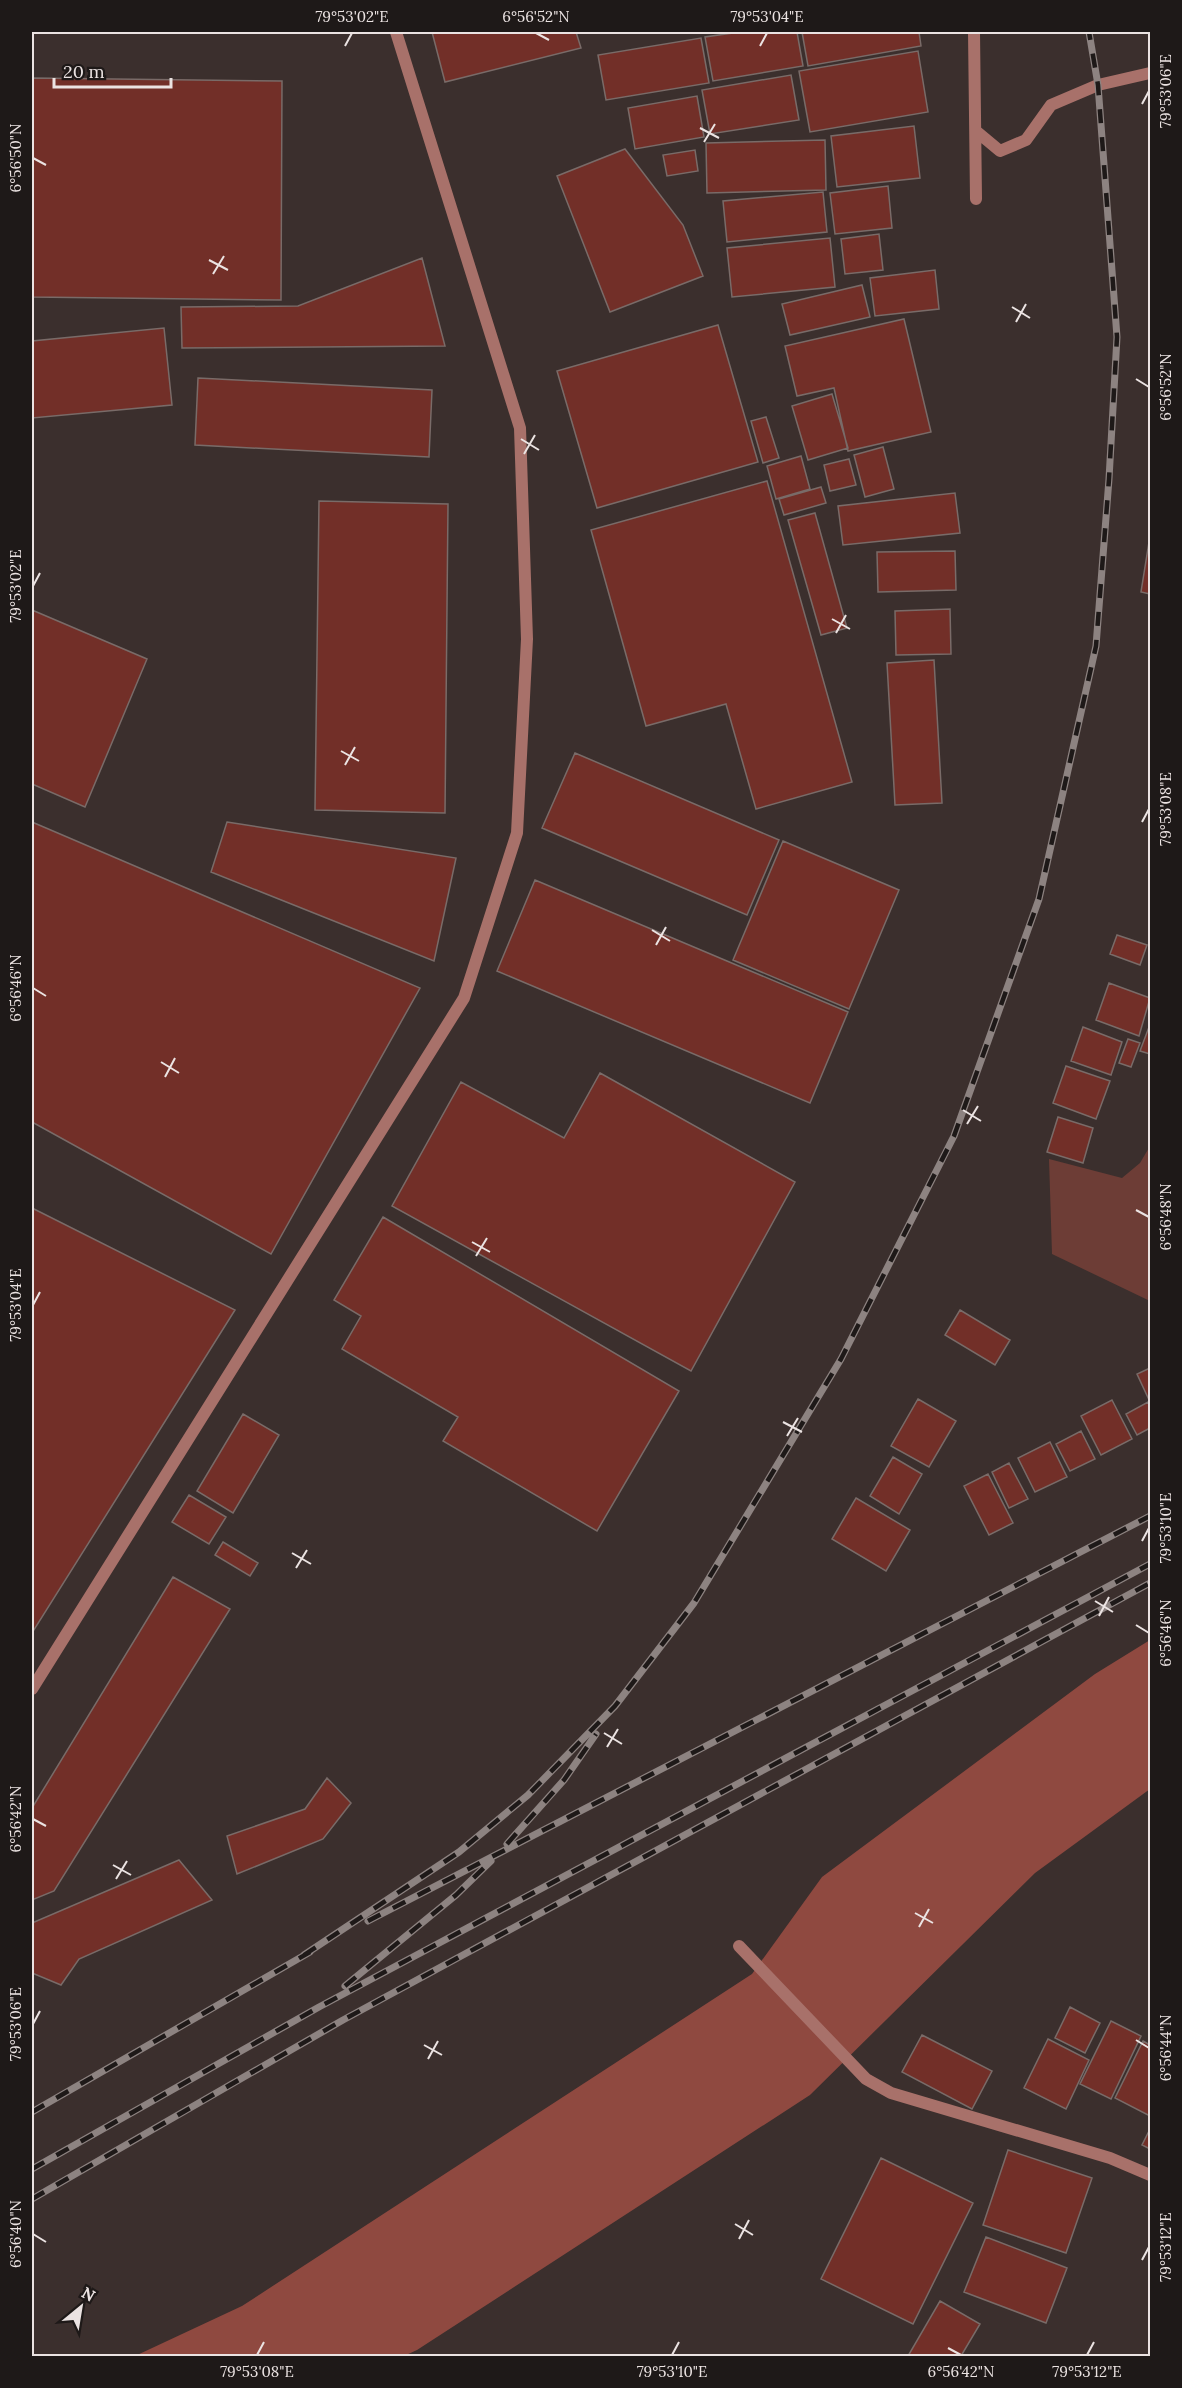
<svg xmlns="http://www.w3.org/2000/svg" width="1182" height="2388" font-family="Lora,serif">
<style>
.green{fill:#6d3d36}
.water{fill:#8f4940}
.building{fill:#722f28;stroke:#796b68;stroke-width:1.5}
.lines{fill:none;stroke-linecap:round;stroke-linejoin:round}
.minor{stroke:#a8716a;stroke-width:12}
.rail-casing{stroke:#8d8381;stroke-width:7}
.rail{stroke:#1e1918;stroke-width:4.5;stroke-dasharray:14;stroke-linecap:butt}
.ticks{fill:none;stroke:#ebe3e2;stroke-width:2}
.neatline{fill:none;stroke:#ebe3e2;stroke-width:2}
.ticks-label{font-size:15px;text-anchor:middle;fill:#ebe3e2}
</style>
<rect width="100%" height="100%" fill="#3b2f2d"/>
<path class="green" d="M1150,1146V1301L1052,1254L1049,1159L1122,1178L1140,1163Z"/>
<path class="water" d="M1150,1640V1789L1035,1873L810,2095L417,2350L404,2356H135L242,2306L752,1974L822,1877L1095,1674Z"/>
<path class="building" d="M432,32H576L581,48L445,82Z
M740,32H797L803,66L713,81L705,37Z
M802,32H919L921,46L808,66Z
M701,38L709,83L606,100L598,55Z
M918,51L928,112L810,132L799,71Z
M791,75L799,120L710,134L702,90Z
M32,78L282,81L281,300L32,297Z
M697,96L704,137L635,149L628,108Z
M914,126L920,178L837,187L831,136Z
M825,140L826,190L707,193L706,143Z
M625,149L683,225L703,276L610,312L557,176Z
M695,150L698,171L667,176L663,155Z
M888,186L892,228L835,234L830,193Z
M823,192L827,232L727,242L723,201Z
M879,234L883,270L845,274L841,239Z
M830,238L835,287L732,297L727,248Z
M422,258L445,346L182,348L181,307L298,306Z
M935,270L939,309L875,316L870,278Z
M862,285L870,317L790,335L782,304Z
M904,319L931,432L848,451L834,388L797,396L785,346Z
M718,325L758,462L597,508L557,371Z
M164,328L172,405L32,418V341Z
M198,378L432,390L429,457L195,445Z
M832,394L848,448L808,460L792,406Z
M766,417L779,458L763,463L751,421Z
M883,447L894,489L865,497L854,455Z
M801,456L810,489L776,499L767,466Z
M849,459L856,485L830,491L824,465Z
M767,481L852,782L756,809L726,704L646,726L591,530Z
M821,487L826,503L784,515L779,499Z
M955,493L960,533L843,545L838,506Z
M319,501L448,504L445,813L315,810Z
M815,513L847,628L821,635L788,520Z
M1149,542H1150V594L1141,592Z
M955,551L956,590L878,592L877,552Z
M950,609L951,654L896,655L895,611Z
M32,610L147,659L85,807L32,784Z
M934,660L942,803L895,805L887,663Z
M575,753L779,840L747,915L542,828Z
M32,822L420,988L271,1254L32,1122Z
M227,822L456,858L434,961L211,872Z
M783,841L899,890L849,1009L733,960Z
M535,880L848,1012L810,1103L497,971Z
M1117,935L1147,945L1140,965L1110,954Z
M1109,983L1150,998L1139,1036L1096,1020Z
M1083,1027L1122,1042L1111,1075L1071,1061Z
M1149,1027L1150,1028V1054L1140,1051Z
M1128,1039L1140,1043L1131,1067L1119,1063Z
M1066,1066L1110,1081L1096,1119L1053,1103Z
M600,1073L795,1182L691,1371L392,1206L461,1082L564,1138Z
M1058,1117L1093,1128L1083,1163L1047,1152Z
M32,1208L235,1310L32,1633Z
M383,1217L679,1391L597,1531L443,1441L458,1417L342,1349L361,1316L334,1300Z
M960,1310L1010,1340L995,1365L945,1335Z
M1150,1368V1402L1137,1374Z
M918,1399L956,1421L929,1467L891,1446Z
M1112,1400L1132,1439L1101,1455L1081,1416Z
M1148,1402L1150,1406V1428L1137,1435L1126,1414Z
M243,1414L279,1435L233,1513L197,1491Z
M1081,1431L1095,1459L1070,1471L1056,1444Z
M1050,1442L1067,1477L1035,1492L1018,1458Z
M893,1457L922,1474L899,1514L870,1496Z
M1009,1463L1028,1499L1009,1508L992,1472Z
M988,1474L1013,1523L989,1535L964,1486Z
M189,1495L226,1517L209,1544L172,1522Z
M856,1498L910,1530L886,1571L832,1539Z
M223,1542L258,1563L250,1576L215,1555Z
M173,1577L230,1609L54,1891L32,1900V1808Z
M327,1778L351,1803L323,1839L237,1874L227,1836L305,1809Z
M179,1860L212,1900L79,1959L61,1985L32,1973V1923Z
M1070,2007L1100,2023L1085,2053L1055,2038Z
M1111,2021L1141,2036L1111,2099L1080,2084Z
M922,2035L992,2071L972,2109L902,2072Z
M1048,2039L1089,2060L1066,2109L1024,2088Z
M1143,2041L1150,2045V2116L1115,2098Z
M1150,2129V2149L1142,2145Z
M1008,2150L1092,2178L1066,2253L983,2225Z
M881,2158L973,2203L913,2324L821,2279Z
M986,2237L1067,2268L1046,2323L964,2292Z
M940,2301L980,2324L961,2356H908Z"/>
<g class="lines">
<path class="minor" d="M974,32L976,199
M976,131L1000,151L1026,140L1051,105L1098,85L1150,73
M32,1689L464,998L517,833L527,639L520,428L396,32
M739,1946L866,2079L891,2093L1110,2158L1150,2175"/>
<g class="rail-casing">
<path id="rail" d="M507,1844L564,1780L596,1734
M368,1921L1150,1516
M304,1955L459,1852L528,1795L615,1706L694,1603L841,1359L954,1136L1039,899L1096,646L1109,479L1117,337L1098,85L1089,32
M345,1986L456,1895L491,1861
M32,2112L310,1952
M32,2169L319,2007L1150,1564
M32,2199L343,2020L1150,1583"/>
</g>
<use href="#rail" class="rail"/>
</g>
<path class="ticks" d="M536,33L549,40M345,46L352,33M760,46L767,33M1142,104L1149,91M700,128L719,138M704,142L715,124M33,158L46,165M209,260L228,270M213,274L224,256M1012,307L1030,318M1016,322L1026,304M1136,379L1149,387M521,439L539,450M524,454L535,435M33,586L40,573M832,619L850,629M836,633L846,615M341,751L359,761M345,765L355,747M1142,822L1149,809M652,930L670,941M656,945L666,927M33,988L46,996M161,1062L179,1073M165,1077L175,1058M963,1110L981,1121M967,1124L978,1106M1136,1210L1149,1217M472,1242L490,1252M476,1256L487,1238M33,1305L40,1292M783,1422L802,1432M787,1436L798,1418M1142,1541L1149,1528M292,1553L311,1564M296,1568L307,1550M1095,1601L1113,1612M1099,1616L1109,1597M1136,1625L1149,1633M604,1733L622,1744M607,1747L618,1729M33,1819L46,1826M113,1865L131,1875M116,1879L127,1861M915,1913L933,1923M919,1927L929,1909M33,2024L40,2011M1136,2040L1149,2048M424,2045L442,2055M428,2059L438,2041M735,2224L753,2235M33,2234L46,2242M739,2239L749,2220M1142,2260L1149,2247M948,2348L961,2355M257,2355L264,2342M672,2355L679,2342M1087,2355L1094,2342"/>
<rect width="1182" height="2388" fill="none" stroke="#1e1918" stroke-width="66"/>
<g transform="translate(81 2307) rotate(30)" stroke="#1e1918" stroke-width="4.5" paint-order="stroke">
<path d="M0-4.5L10 22L0 15L-10 22Z" fill="#ebe3e2"/>
<text y="-9" font-size="16" font-weight="bold" text-anchor="middle" fill="#ebe3e2">N</text>
</g>
<path d="M54 78v9h117v-9" fill="none" stroke="#ebe3e2" stroke-width="3"/>
<text x="63" y="78" font-size="18" fill="#ebe3e2" stroke="#1e1918" stroke-width="4.5" paint-order="stroke">20 m</text>
<rect x="33" y="33" width="1116" height="2322" class="neatline"/>
<g class="ticks-label">
<text x="352" y="22">79°53'02"E</text>
<text x="536" y="22">6°56'52"N</text>
<text x="767" y="22">79°53'04"E</text>
<text transform="translate(1166 91) rotate(-90)" y="5">79°53'06"E</text>
<text transform="translate(16 158) rotate(-90)" y="5">6°56'50"N</text>
<text transform="translate(1166 387) rotate(-90)" y="5">6°56'52"N</text>
<text transform="translate(16 586) rotate(-90)" y="5">79°53'02"E</text>
<text transform="translate(1166 809) rotate(-90)" y="5">79°53'08"E</text>
<text transform="translate(16 988) rotate(-90)" y="5">6°56'46"N</text>
<text transform="translate(1166 1217) rotate(-90)" y="5">6°56'48"N</text>
<text transform="translate(16 1305) rotate(-90)" y="5">79°53'04"E</text>
<text transform="translate(1166 1528) rotate(-90)" y="5">79°53'10"E</text>
<text transform="translate(1166 1633) rotate(-90)" y="5">6°56'46"N</text>
<text transform="translate(16 1819) rotate(-90)" y="5">6°56'42"N</text>
<text transform="translate(16 2024) rotate(-90)" y="5">79°53'06"E</text>
<text transform="translate(1166 2048) rotate(-90)" y="5">6°56'44"N</text>
<text transform="translate(16 2234) rotate(-90)" y="5">6°56'40"N</text>
<text transform="translate(1166 2247) rotate(-90)" y="5">79°53'12"E</text>
<text x="257" y="2377">79°53'08"E</text>
<text x="672" y="2377">79°53'10"E</text>
<text x="961" y="2377">6°56'42"N</text>
<text x="1087" y="2377">79°53'12"E</text>
</g>
</svg>
